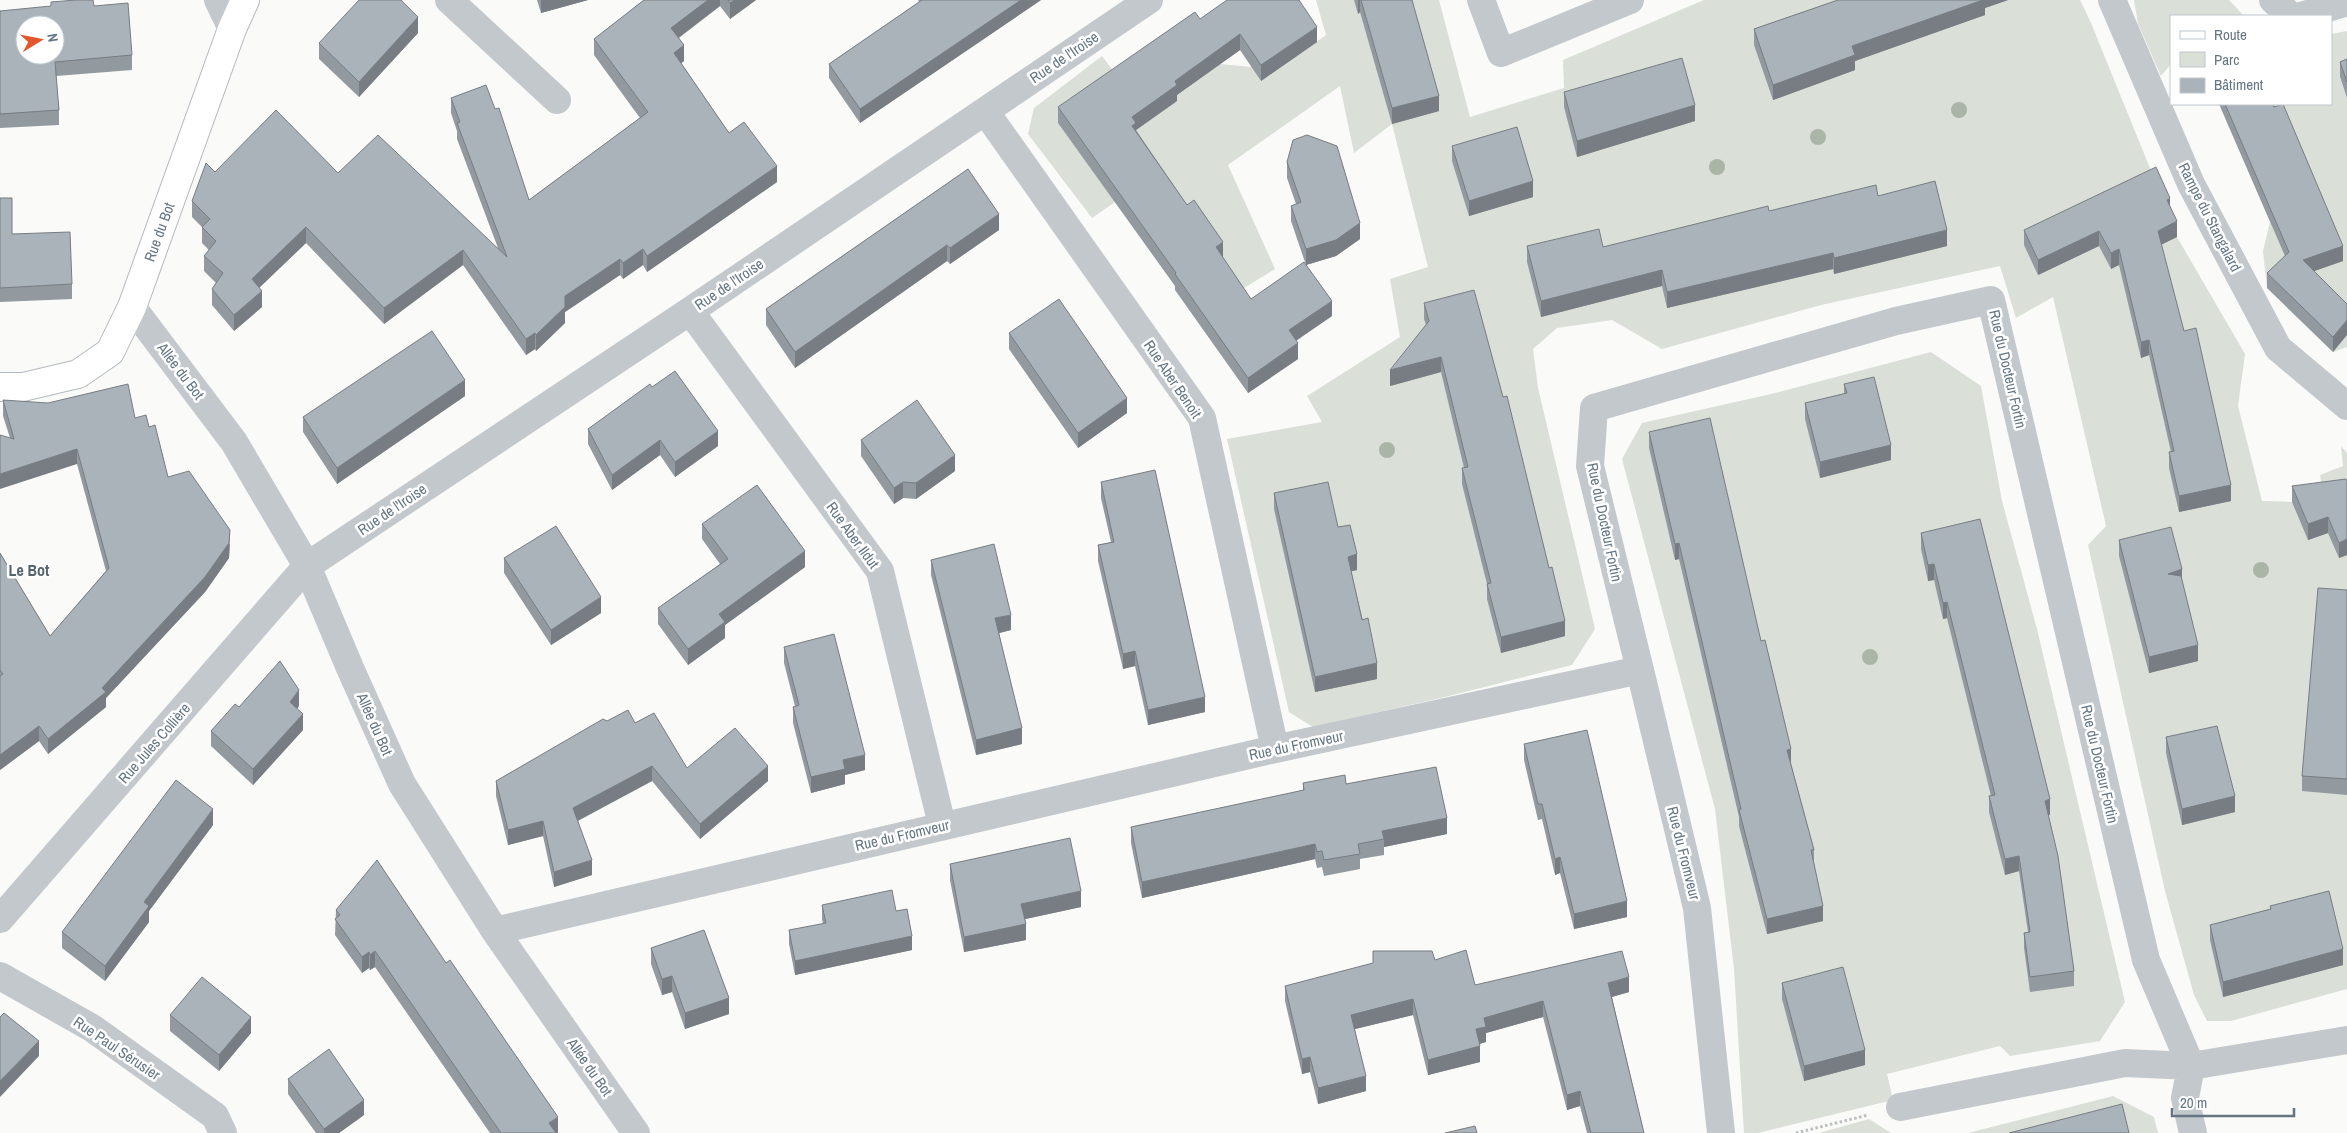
<svg xmlns="http://www.w3.org/2000/svg" width="2347" height="1133" font-family="'Archivo Narrow',sans-serif">
<style>
.green{fill:#dadfd7}
.lines{fill:none;stroke-linecap:round;stroke-linejoin:round}
.secondary-casing{stroke:#b3babf;stroke-width:30}
.path{stroke:#bbbfc2;stroke-width:3;stroke-dasharray:2.5 2.5;stroke-linecap:butt}
.street{stroke:#c3c8cc;stroke-width:28}
.secondary{stroke:#fff;stroke-width:28}
.tree{fill:#aab4a7}
.wall{fill:#929a9f}
.shaded-wall{fill:#777d82}
.building{fill:#aab3b9;stroke:#777d82;fill-rule:evenodd}
.labels{text-anchor:middle;dominant-baseline:central;stroke-width:5;stroke-linejoin:round;paint-order:stroke}
.street-label{font-size:15px;fill:#657683;stroke:#fff}
.neighbourhood-label{font-size:16px;font-weight:bold;fill:#57646e;stroke:#fff}
</style>
<rect width="100%" height="100%" fill="#fafaf8"/>
<path class="green" d="M1316,0H1439L1470,117L1564,88L1563,60L1704,0H2080L2091,23L2156,183L2085,217L2111,269L2177,237L2245,354L2238,406L2262,501L2292,502L2323,497L2320,475L2343,466L2341,446L2347,453V989L2231,1021H2207L2194,995L2165,891L2088,545L2106,526L2053,297L2016,318L2000,266L1821,305L1662,349L1612,320L1557,328L1533,349L1538,388L1595,629L1572,665L1445,697L1313,727L1289,712L1227,439L1322,422L1307,396L1400,337L1390,279L1428,267L1392,124L1354,153L1340,86L1228,165L1275,269L1236,293L1154,175L1092,218L1028,134L1034,108L1102,56L1120,80L1058,123L1088,164L1177,101L1175,97L1220,64L1252,67L1261,81L1326,35Z
M2134,0H2229L2244,16H2171V64L2161,76L2138,24Z
M2347,31V75L2340,78L2347,98V347L2333,352L2267,288L2263,251L2270,222L2225,118L2257,104H2331V34Z
M1931,352L1981,386L2002,501L2037,629L2125,1002L2100,1041L2010,1056L2000,1046L1887,1074L1893,1100L1758,1133H1744L1734,969L1715,809L1622,459L1642,423L1771,394Z
M2113,1096L2154,1117L2158,1133H1968Z
M1869,1119L1891,1133H1819Z"/>
<g class="lines">
<g class="secondary-casing">
<path id="secondary" d="M0,387H23L78,374L110,352L132,307L232,29L245,0"/>
</g>
<path class="path" d="M1796,1133L1868,1115"/>
<path class="street" d="M218,0L232,29
M449,0L557,100
M1481,0L1501,53L1630,0
M2112,0L2191,184L2278,348L2347,406
M2273,0L2291,16
M2301,16L2347,2
M985,111L1202,418L1275,749
M132,307L234,442L307,566L350,668L402,784L495,931L636,1133
M690,311L880,571L942,825
M1640,670L1590,466L1594,408L1896,321L1991,300L2146,960L2191,1066L2347,1040
M0,919L307,566L690,311L1149,0
M495,931L1275,749L1640,670L1697,908L1721,1133
M0,976L92,1028L215,1116L223,1133
M1900,1107L2125,1063L2191,1066L2185,1098L2193,1133"/>
<use href="#secondary" class="secondary"/>
</g>
<g class="tree">
<circle cx="1959" cy="110" r="8"/>
<circle cx="1818" cy="137" r="8"/>
<circle cx="1717" cy="167" r="8"/>
<circle cx="1387" cy="450" r="8"/>
<circle cx="2261" cy="570" r="8"/>
<circle cx="1870" cy="657" r="8"/>
</g>
<path class="wall" d="M537,0H588L541,13Z
M644,0H756L730,19L720,6L679,38L684,61L681,63L729,133L777,182L647,272L643,265L623,279L620,275L565,312V323L536,351L535,349L526,355L463,265L384,324L306,243L259,287L262,307L234,331L212,305V289L216,283L204,271V256L209,250L202,243V227L192,217V201L215,172L338,173L498,248L457,139V131L451,113V98L495,109L529,200L640,118L594,55V39Z
M918,0H1041L860,123L829,78V64L919,2Z
M1354,0H1412L1439,111L1392,124L1360,12L1358,14Z
M1838,0H2008L1985,8V15L1855,61V70L1773,100L1754,45V29Z
M94,6L132,55V70L56,76L59,110V125L0,128V11Z
M1200,19L1317,42L1261,81L1240,50L1177,95V101L1136,130L1251,299L1332,316L1296,341L1298,359L1248,393L1175,290V286L1058,123V107Z
M418,33L359,97L319,59V43Z
M2347,59V98L2340,77V62Z
M1564,92L1695,121L1577,157L1564,107Z
M2219,104H2273L2343,261L2314,271L2347,304L2333,352L2267,288V273L2285,256Z
M1452,146L1533,197L1469,216L1452,161Z
M1287,162L1360,239L1336,256L1306,265L1291,221V206L1296,204L1287,178Z
M968,169L999,230L950,264L947,261L795,368L766,325V309Z
M1878,196L1947,246L1834,274L1833,269L1667,308L1662,286L1541,317L1527,262V246L1603,247L1769,211Z
M0,198L12,234L72,284V299L0,302Z
M2170,206L2177,237L2161,245L2184,331L2231,501L2179,512L2169,468V452H2171L2149,355L2141,358L2119,265L2111,269L2099,246L2038,275L2024,245V230Z
M1424,303L1565,636L1501,653L1487,599V584L1462,484V468H1464L1441,372L1390,386L1426,325L1424,319Z
M1009,333L1127,413L1078,448L1009,349Z
M1844,384L1891,460L1820,478L1805,419V403L1844,394Z
M652,387L718,446L675,477L660,455L612,490L588,444V429Z
M465,396L337,484L303,432V417Z
M3,400L135,418L149,427L168,477L230,545L229,558L205,592L106,698V707L48,754L39,741L0,770V553L50,636L106,571L77,464L10,438L3,416Z
M1649,432L1761,641L1791,764L1814,850V863L1823,921L1767,934L1739,826V817L1679,559L1675,560L1649,448Z
M861,440L955,471L916,499L903,498L894,504L861,456Z
M2347,481V555L2339,558L2328,533L2308,540L2292,502V486Z
M1101,482L1205,712L1148,725L1135,666L1123,669L1098,561V545L1111,542L1101,498Z
M1274,493L1338,527L1357,570L1351,571L1377,679L1315,692L1274,509Z
M702,524L805,567L725,625V638L688,665L658,624V608L720,564L702,539Z
M1921,533L2050,815H2048L2074,971V986L2030,992L2024,948V933L2028,932L2019,871L2005,875L1989,812V796H1991L1947,618L1943,619L1934,580L1928,581L1921,549Z
M2119,540L2182,580L2198,661L2149,673L2119,556Z
M504,558L601,613L551,645L504,573Z
M931,560L1011,630L999,633L1022,744L976,755L931,575Z
M2347,590V795L2302,791V776Z
M784,647L865,770L845,775V784L811,793L793,723V707L795,706L784,663Z
M299,706L297,709L303,730L253,785L211,746V731L239,707Z
M607,721L635,723L687,768L768,781L700,839L652,781L578,821L592,875L554,887L543,836L508,845L496,796V781Z
M2166,737L2235,812L2182,825L2166,753Z
M1524,744L1627,917L1574,929L1560,873L1555,875L1542,819L1538,820L1524,760Z
M1303,783L1346,784L1447,834L1384,847V855L1360,859V869L1324,876L1322,867L1317,868L1315,859L1142,898L1131,843V827L1303,791Z
M213,825L149,911V922L105,981L62,948V932Z
M950,864L1081,907L1025,919L1026,940L964,952L950,880Z
M822,905L912,950L795,975L789,944V930L823,924L822,919Z
M2270,906L2343,965L2223,997L2210,940V925L2270,909Z
M336,910L558,1133H490L375,967L370,970L369,968L362,973L335,935Z
M651,948L729,1014L685,1029L672,992L662,995L651,964Z
M1435,960L1475,985L1629,992L1612,997L1644,1133H1587L1580,1106L1567,1110L1543,1017L1486,1033V1042L1479,1044L1480,1062L1428,1075L1413,1015L1355,1029L1366,1091L1318,1104L1310,1072L1302,1074L1285,1001V986Z
M1782,983L1865,1065L1804,1081L1782,999Z
M170,1015L251,1033L219,1071L170,1031Z
M288,1079L364,1115L339,1133H316L288,1094Z"/>
<path class="shaded-wall" d="M541,0H588L541,13Z
M708,0H720V6L671,43V28Z
M735,0H756L730,19V3Z
M1021,0H1041L860,123V109Z
M1358,0H1360V12L1358,14Z
M1982,0H2008L1985,8V15L1855,61V70L1773,100V85L1852,46Z
M418,17V33L359,97V82Z
M1317,27V42L1261,81V65Z
M1240,34V50L1177,95V101L1136,130L1132,141V117L1175,81Z
M684,45V61L674,69V53Z
M1439,96V111L1392,124V108Z
M1695,105V121L1577,157V141Z
M777,166V182L647,272V256Z
M1533,181V197L1469,216V201Z
M2170,198V213L2167,200Z
M999,214V230L950,264V248Z
M2177,221V237L2158,246V231Z
M1360,223V239L1336,256L1306,265V249Z
M306,227V243L252,295V279Z
M1947,230V246L1834,274V258Z
M2099,231V246L2038,275V260Z
M1223,242V258L1216,247Z
M947,245V261L795,368V352Z
M2343,246V261L2303,275V260Z
M643,249V265L623,279V263Z
M2119,249V265L2111,269V253Z
M463,250V265L384,324V308Z
M1833,253V269L1667,308V292Z
M620,259V275L565,312V323L536,351V335L565,296Z
M1662,270V286L1541,317V301Z
M262,291V307L234,331V315Z
M1332,301V316L1289,345V330Z
M2347,320V335L2333,352V337Z
M535,333V349L526,355V339Z
M2149,340V355L2141,358V342Z
M1298,343V359L1248,393V378Z
M1441,357V372L1390,386V370Z
M465,380V396L337,484V468Z
M1127,398V413L1078,448V433Z
M718,431V446L675,477V462Z
M660,440V455L612,490V475Z
M1891,445V460L1820,478V462Z
M77,449V464L0,489V474Z
M955,455V471L916,499V483Z
M903,482V498L894,504V488Z
M2231,485V501L2179,512V496Z
M2328,517V533L2308,540V524Z
M230,530L229,558L205,592L106,698V707L48,754V739L102,688Z
M2347,539V555L2339,558V543Z
M1679,543V559L1675,560V544Z
M805,551V567L725,625V638L688,665V649L719,614Z
M1357,554V570L1348,572V557Z
M1934,564V580L1928,581V565Z
M2182,569V585L2168,574Z
M601,597V613L551,645V630Z
M1947,602V618L1943,619V603Z
M1011,615V630L995,634V618Z
M1565,621V636L1501,653V637Z
M2198,645V661L2149,673V657Z
M1135,651V666L1123,669V654Z
M1377,663V679L1315,692V677Z
M299,690V706L290,718V702Z
M1205,697V712L1148,725V710Z
M303,714V730L253,785V769Z
M39,726V741L0,770V755Z
M1022,728V744L976,755V740Z
M1791,749V764L1787,750Z
M865,755V770L845,775V784L811,793V777L843,760Z
M652,766V781L573,823V808Z
M768,766V781L700,839V824Z
M2235,796V812L2182,825V809Z
M2050,799V815L2045,816V801Z
M213,809V825L149,911V922L105,981V966L144,902Z
M1447,818V834L1384,847V839L1382,831Z
M543,821V836L508,845V830Z
M1315,844V859L1142,898V882Z
M2019,856V871L2005,875V859Z
M1560,857V873L1555,875V859Z
M592,860V875L554,887V872Z
M1081,891V907L1021,920V904Z
M1627,901V917L1574,929V914Z
M1823,906V921L1767,934V919Z
M1026,924V940L964,952V937Z
M912,936V950L795,975V961Z
M2343,949V965L2223,997V982Z
M375,951V967L370,970V955Z
M369,952V968L362,973V957Z
M672,976V992L662,995V979Z
M1629,977V992L1608,998V983Z
M729,998V1014L685,1029V1013Z
M1413,999V1015L1351,1030V1015Z
M1543,1001V1017L1486,1033V1042L1476,1045V1029L1484,1018Z
M251,1017V1033L219,1071V1055Z
M39,1041V1056L0,1097V1081Z
M1480,1046V1062L1428,1075V1060Z
M1865,1050V1065L1804,1081V1066Z
M1310,1057V1072L1302,1074V1059Z
M1366,1076V1091L1318,1104V1088Z
M1580,1091V1106L1567,1110V1095Z
M364,1100V1115L339,1133H324V1129Z
M558,1117V1133H549V1123Z"/>
<path class="building" d="M76,0H93L94,6L128,3L132,55L55,62L59,110L0,114V11L51,6V2ZM25,25H55V55H25Z
M359,0H401L418,17L359,82L319,43Z
M644,0H708L671,28L684,45L674,53L729,133L744,122L777,166L647,256L643,249L623,263L620,259L565,296V307L536,335L535,333L526,339L463,250L384,308L306,227L252,279L262,291L234,315L212,289L223,273L204,256L216,241L202,227L210,219L192,201L206,163L215,172L276,110L338,173L378,135L507,257L457,123L460,122L451,98L486,85L495,109L499,108L529,200L648,112L594,39Z
M728,0H735L730,3Z
M922,0H1021L860,109L829,64Z
M1227,0H1299L1317,27L1261,65L1240,34L1175,81L1177,85L1132,117L1136,123L1132,126L1187,205L1194,200L1223,242L1216,247L1251,299L1304,262L1332,301L1289,330L1298,343L1248,378L1175,274L1176,273L1058,107L1195,12L1200,19Z
M1361,0H1412L1439,96L1392,108Z
M1838,0H1983L1852,46L1855,55L1773,85L1754,29Z
M1682,58L1695,105L1577,141L1564,92Z
M2347,59V82L2340,62Z
M2225,104H2273L2274,107L2283,104L2343,246L2303,260L2347,304V320L2333,337L2267,273L2289,252Z
M1517,127L1533,181L1469,201L1452,146Z
M1307,135L1337,146L1360,223L1336,240L1306,249L1291,206L1301,202L1287,162L1293,140Z
M2156,167L2170,198L2167,200L2177,221L2158,231L2184,331L2196,328L2231,485L2179,496L2169,452L2174,451L2149,340L2141,342L2119,249L2111,253L2099,231L2038,260L2024,230Z
M968,169L999,214L950,248L947,245L795,352L766,309Z
M1935,181L1947,230L1834,258L1833,253L1667,292L1662,270L1541,301L1527,246L1599,229L1603,247L1768,206L1769,211L1876,185L1878,196Z
M0,198H12V234L70,232L72,284L0,288Z
M1474,290L1503,397L1507,396L1549,568L1552,567L1565,621L1501,637L1487,584L1491,583L1462,468L1468,467L1441,357L1390,370L1429,321L1424,303Z
M1059,299L1127,398L1078,433L1009,333Z
M432,331L465,380L337,468L303,417Z
M675,371L718,431L675,462L660,440L612,475L588,429L650,384L652,387Z
M1874,377L1891,445L1820,462L1805,403L1847,393L1844,384Z
M128,384L135,418L146,415L149,427L155,425L168,477L189,471L230,530L229,543L205,577L102,688L106,692L48,739L39,726L0,755V676L3,674L0,670V553L50,636L109,568L77,449L0,474V435L14,439L3,400L48,403Z
M917,400L955,455L916,483L903,482L894,488L861,440Z
M1710,418L1761,641L1765,640L1791,749L1787,750L1814,850H1811L1823,906L1767,919L1739,810L1741,809L1679,543L1675,544L1649,432Z
M1155,470L1205,697L1148,710L1135,651L1123,654L1098,545L1114,542L1101,482Z
M2346,479L2347,481V539L2339,543L2328,517L2308,524L2292,486Z
M1328,482L1338,527L1350,525L1357,554L1348,557L1362,620L1368,618L1377,663L1315,677L1274,493Z
M757,485L805,551L719,614L725,622L688,649L658,608L728,559L702,524Z
M1980,519L2050,799L2045,801L2058,856L2074,971L2030,977L2024,933L2030,932L2019,856L2005,859L1989,796L1995,795L1947,602L1943,603L1934,564L1928,565L1921,533Z
M556,526L601,597L551,630L504,558Z
M2171,527L2182,569L2168,574L2181,576L2198,645L2149,657L2119,540Z
M994,544L1011,615L995,618L1022,728L976,740L931,560Z
M2318,588L2347,590V779L2302,776Z
M834,634L865,755L843,760L845,769L811,777L793,707L799,705L784,647Z
M280,661L299,690L290,702L303,714L253,769L211,731L235,704L239,707Z
M628,710L635,723L654,713L687,768L735,728L768,766L700,824L652,766L573,808L592,860L554,872L543,821L508,830L496,781L603,719L607,721Z
M2217,726L2235,796L2182,809L2166,737Z
M1587,730L1627,901L1574,914L1560,857L1555,859L1542,804H1538L1524,744Z
M1436,767L1447,818L1382,831L1384,839L1358,844L1360,854L1324,860L1322,851L1317,852L1315,844L1142,882L1131,827L1304,790L1303,783L1345,775L1346,784Z
M176,780L213,809L144,902L149,906L105,966L62,932Z
M1070,838L1081,891L1021,904L1026,924L964,937L950,864Z
M377,860L446,963L450,960L558,1117L549,1123L556,1133H501L375,951L370,955L369,952L362,957L335,919L340,915L336,910Z
M892,890L896,911L907,909L912,936L795,961L789,930L826,923L822,905Z
M2329,891L2343,949L2223,982L2210,925L2271,909L2270,906Z
M704,930L729,998L685,1013L672,976L662,979L651,948Z
M1466,950L1475,985L1622,951L1629,977L1608,983L1644,1133H1591L1580,1091L1567,1095L1543,1001L1484,1018L1486,1027L1476,1029L1480,1046L1428,1060L1413,999L1351,1015L1366,1076L1318,1088L1310,1057L1302,1059L1285,986L1373,963V951H1432L1435,960Z
M1843,967L1865,1050L1804,1066L1782,983Z
M202,977L251,1017L219,1055L170,1015Z
M4,1013L39,1041L0,1081V1017Z
M329,1049L364,1100L324,1129L288,1079Z
M2122,1104L2129,1133H2009Z
M1475,1126L1477,1133H1445Z"/>
<g class="labels">
<g class="street-label">
<text transform="translate(1064 57) rotate(-34)">Rue de l'Iroise</text>
<text transform="translate(2210 217) rotate(63)">Rampe du Stangalard</text>
<text transform="translate(159 232) rotate(-70)">Rue du Bot</text>
<text transform="translate(729 284) rotate(-34)">Rue de l'Iroise</text>
<text transform="translate(2008 369) rotate(77)">Rue du Docteur Fortin</text>
<text transform="translate(181 371) rotate(53)">Allée du Bot</text>
<text transform="translate(1173 379) rotate(56)">Rue Aber Benoit</text>
<text transform="translate(392 509) rotate(-34)">Rue de l'Iroise</text>
<text transform="translate(1605 522) rotate(78)">Rue du Docteur Fortin</text>
<text transform="translate(853 535) rotate(54)">Rue Aber Ildut</text>
<text transform="translate(375 724) rotate(66)">Allée du Bot</text>
<text transform="translate(154 743) rotate(-49)">Rue Jules Collière</text>
<text transform="translate(1296 745) rotate(-12)">Rue du Fromveur</text>
<text transform="translate(2100 764) rotate(77)">Rue du Docteur Fortin</text>
<text transform="translate(902 835) rotate(-13)">Rue du Fromveur</text>
<text transform="translate(1684 853) rotate(76)">Rue du Fromveur</text>
<text transform="translate(117 1048) rotate(34)">Rue Paul Sérusier</text>
<text transform="translate(590 1067) rotate(55)">Allée du Bot</text>
</g>
<g class="neighbourhood-label">
<text x="29" y="570">Le Bot</text>
</g>
</g>
<rect x="2170" y="15" width="162" height="90" fill="#ffffff" stroke="#c1c8cd"/>
<rect x="2180" y="31" width="25" height="8" fill="#ffffff" stroke="#c1c8cd"/>
<text x="2214" y="40" font-size="15" fill="#657683">Route</text>
<rect x="2180" y="52" width="25" height="15" fill="#dadfd7" stroke="#c1c8cd"/>
<text x="2214" y="65" font-size="15" fill="#657683">Parc</text>
<rect x="2180" y="78" width="25" height="15" fill="#aab3b9" stroke="#c1c8cd"/>
<text x="2214" y="90" font-size="15" fill="#657683">Bâtiment</text>
<g transform="translate(40 40) rotate(80)"><circle r="24" fill="#ffffff" stroke="#c1c8cd"/>
<path d="M0-4L9 19L0 12L-9 19Z" fill="#e4572e"/>
<text y="-8" font-size="14" font-weight="bold" text-anchor="middle" fill="#657683">N</text>
</g>
<path d="M2172 1108v8h122v-8" fill="none" stroke="#657683" stroke-width="2.5"/>
<text x="2180" y="1108" font-size="15" fill="#657683" stroke="#ffffff" stroke-width="4" paint-order="stroke">20 m</text>
</svg>
